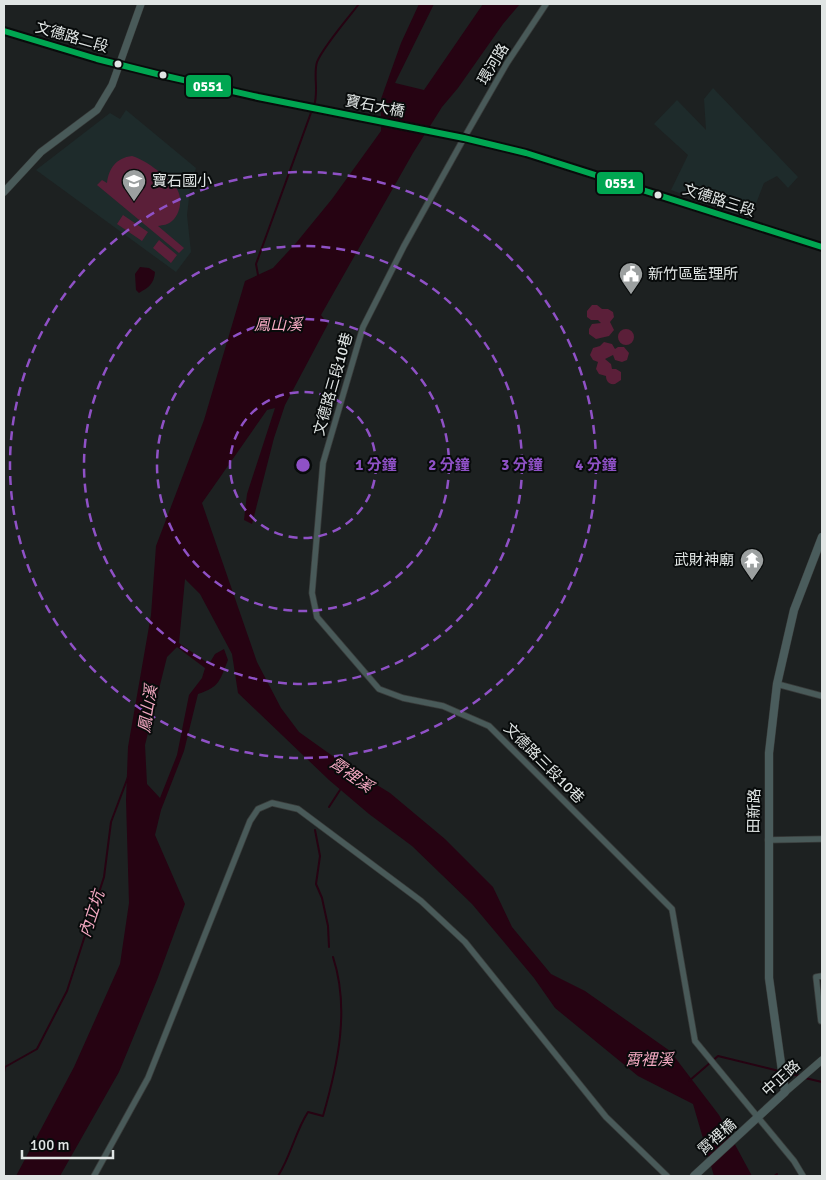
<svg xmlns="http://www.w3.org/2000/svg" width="826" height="1180" font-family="Signika,'Noto Sans TC',sans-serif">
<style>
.built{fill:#1e2b2b}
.green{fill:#5b1f39}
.water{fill:#260312;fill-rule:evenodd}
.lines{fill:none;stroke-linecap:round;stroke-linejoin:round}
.stream{stroke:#260312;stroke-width:2}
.minor-casing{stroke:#393c3b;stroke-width:7}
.tertiary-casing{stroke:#393c3b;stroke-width:8}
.secondary-casing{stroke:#393c3b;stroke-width:9}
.minor{stroke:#495a59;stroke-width:5.5}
.tertiary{stroke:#495a59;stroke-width:7}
.secondary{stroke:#4a5c5c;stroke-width:8}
.bus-1-casing{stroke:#080b0b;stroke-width:10}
.bus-1{stroke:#00a651;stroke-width:6}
.ring{fill:none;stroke:#8f51c6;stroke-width:2.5;stroke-dasharray:9 6}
.bus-dot{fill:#e0e5e4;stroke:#080b0b;stroke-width:2}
.labels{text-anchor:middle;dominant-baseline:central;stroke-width:4;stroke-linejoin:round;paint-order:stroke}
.street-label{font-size:15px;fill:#e0e5e4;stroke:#080b0b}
.poi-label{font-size:15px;fill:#e0e5e4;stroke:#080b0b;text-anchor:start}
.water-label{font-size:16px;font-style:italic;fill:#f4a9c2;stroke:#080b0b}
.centre{fill:#8f51c6;stroke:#080b0b;stroke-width:2.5}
.ring-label{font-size:15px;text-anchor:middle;font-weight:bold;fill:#8f51c6;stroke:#080b0b;stroke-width:4;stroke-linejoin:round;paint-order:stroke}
.line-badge{stroke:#080b0b;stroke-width:2}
.badge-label{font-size:14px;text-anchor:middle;font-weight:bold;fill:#fff}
</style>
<rect width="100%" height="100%" fill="#1d2121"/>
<path class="built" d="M713,88L798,177L788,188L777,176L764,183L750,219L671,190L688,155L654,124L677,100L706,130L704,99Z
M126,110L196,168L190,189L187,215L191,252L176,272L36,170L110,113L120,119Z"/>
<path class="green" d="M132,156C144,159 165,175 174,185C183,194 182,212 172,221C168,225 163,225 158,226L184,248L179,253L97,185L102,180L107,183C109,168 116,158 132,156Z
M123,215L148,232L142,241L117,224Z
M159,240L177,255L171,263L153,248Z
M592,305H597L602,309H608L613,312L614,317L610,322L614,330L609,336L596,339L589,334V329L592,324L601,323L598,320H591L587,317V311Z
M618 337a8 8 0 1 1 16 0a8 8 0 1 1-16 0Z
M604,342L612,344L615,349L618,347H624L629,353L627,360L622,362L615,360L613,355L605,359L611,364L612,369H616L621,372V380L615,384C609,385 606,381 606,376L599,374L596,369L598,362L593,360L590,355L593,348L600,346Z"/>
<path class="water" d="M419,4H434L395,83L424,90L483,4H520L503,24L458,88L442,107L413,153L321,315L328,324L285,405L274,438L252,524L244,520L247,494L275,408L267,410L202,503L257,662L281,708L299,732L348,767L390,793L445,839L493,887L512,927L551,974L585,991L670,1051L719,1115L752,1176H714L693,1104L638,1076L555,1008L534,978L472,904L412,846L369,814L329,780L238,693L232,654L200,594L185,579L179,643L209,664L215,654L224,649L228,660C220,680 220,687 198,694L184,751L161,810L155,835L185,904L157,980L119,1072L60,1176H16L74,1067L120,964L129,903L126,800L128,747L151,615L156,546L204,420L245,281L273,268L296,243L332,199L381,131V99L401,43ZM177,647L205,668L202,678L189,695L177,755L160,798L147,784L145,745L167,657Z
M140,267L149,268L155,272C154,284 149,287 139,293L136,290L135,274Z"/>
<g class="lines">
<path class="stream" d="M314,106C319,91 313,75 317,62C323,47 348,18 359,4
M258,275L256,264L312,110
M329,807L340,790
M315,830L320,856L316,884L322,898L328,926L329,947
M4,1072L5,1067L37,1049L67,991L104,877L111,822L128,777
M786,1073L801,1076
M805,1078L822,1082
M689,1081L718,1056L779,1071
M278,1176C291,1156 295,1132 308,1112L323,1116C338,1064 350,1009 333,957
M774,1176L777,1174"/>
<g class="minor-casing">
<path id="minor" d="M546,4L507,63L464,138L404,246L363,327L323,463L312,593L317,617L379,689L403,698L443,706L489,726L672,909L695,1041L794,1161L803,1176
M777,684L822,696
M768,840L822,839
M821,1021L816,977L822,976
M94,1176L148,1078L250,821L258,809L272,803L298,809L421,901L465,942L606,1117L667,1176"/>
</g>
<g class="tertiary-casing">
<path id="tertiary" d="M4,192L41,152L97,110L112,85L141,4
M785,1092L822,1060"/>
</g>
<g class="secondary-casing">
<path id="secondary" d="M4,31L97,59L157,74L258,97L464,138L526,153L822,247
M694,1176L785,1092L769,978V753L777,684L794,610L822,537"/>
</g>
<use href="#minor" class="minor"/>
<use href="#tertiary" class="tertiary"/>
<use href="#secondary" class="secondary"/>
<g class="bus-1-casing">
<path id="bus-1" d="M4,31L97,59L157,74L258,97L464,138L526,153L822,247"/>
</g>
<use href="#bus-1" class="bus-1"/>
</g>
<g class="ring">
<circle cx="303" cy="465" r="73"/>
<circle cx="303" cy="465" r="146"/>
<circle cx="303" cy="465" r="219"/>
<circle cx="303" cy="465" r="293"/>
</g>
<defs>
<g id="school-pin" transform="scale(1.25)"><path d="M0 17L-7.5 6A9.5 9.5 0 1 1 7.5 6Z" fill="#9ca0a0" stroke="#080b0b"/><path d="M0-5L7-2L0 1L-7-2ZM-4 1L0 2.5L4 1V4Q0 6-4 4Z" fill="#fff"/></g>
<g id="civic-pin" transform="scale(1.25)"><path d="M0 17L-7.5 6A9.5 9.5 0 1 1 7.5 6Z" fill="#9ca0a0" stroke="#080b0b"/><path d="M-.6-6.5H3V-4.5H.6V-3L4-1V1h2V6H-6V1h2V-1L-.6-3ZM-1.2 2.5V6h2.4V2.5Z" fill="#fff"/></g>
<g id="temple-pin" transform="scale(1.25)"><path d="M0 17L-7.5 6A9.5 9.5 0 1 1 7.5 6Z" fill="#9ca0a0" stroke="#080b0b"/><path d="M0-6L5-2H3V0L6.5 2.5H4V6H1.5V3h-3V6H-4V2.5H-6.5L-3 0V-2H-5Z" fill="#fff"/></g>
</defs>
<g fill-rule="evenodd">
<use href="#school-pin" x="134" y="181"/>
<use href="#civic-pin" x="631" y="274"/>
<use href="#temple-pin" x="752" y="560"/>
</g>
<g class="bus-dot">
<circle cx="118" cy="64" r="4.5"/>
<circle cx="163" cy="75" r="4.5"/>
<circle cx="658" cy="195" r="4.5"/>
</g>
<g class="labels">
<g class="street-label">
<text transform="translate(72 37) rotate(16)">文德路二段</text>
<text transform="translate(493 64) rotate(-59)">環河路</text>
<text transform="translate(375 106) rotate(11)">寶石大橋</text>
<text transform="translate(719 200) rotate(18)">文德路三段</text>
<text transform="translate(333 384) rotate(-74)">文德路三段10巷</text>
<text transform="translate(544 763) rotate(45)">文德路三段10巷</text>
<text transform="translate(754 811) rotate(-89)">田新路</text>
<text transform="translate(781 1078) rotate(-42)">中正路</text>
<text transform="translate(717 1137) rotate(-42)">霄裡橋</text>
</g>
<g class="poi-label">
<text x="152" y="181">寶石國小</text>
<text x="648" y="274">新竹區監理所</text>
<text x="734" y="560" text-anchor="end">武財神廟</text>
</g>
<g class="water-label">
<text x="278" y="325">鳳山溪</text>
<text transform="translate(148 709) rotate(-81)">鳳山溪</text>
<text transform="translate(351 775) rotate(35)">霄裡溪</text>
<text transform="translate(92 914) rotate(-72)">內立坑</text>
<text x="649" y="1060">霄裡溪</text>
</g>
</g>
<circle cx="303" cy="465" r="8" class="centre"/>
<g class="ring-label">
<text x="376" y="470">1 分鐘</text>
<text x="449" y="470">2 分鐘</text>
<text x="522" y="470">3 分鐘</text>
<text x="596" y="470">4 分鐘</text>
</g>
<g class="line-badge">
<rect x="185" y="74" width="47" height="24" rx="5" fill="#00a651"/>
<rect x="596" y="171" width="48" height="24" rx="5" fill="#00a651"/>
</g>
<g class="badge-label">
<text x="208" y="91">0551</text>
<text x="620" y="188">0551</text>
</g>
<rect width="826" height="1180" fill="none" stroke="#e0e5e4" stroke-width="10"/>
<path d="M22 1150v8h91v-8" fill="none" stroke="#e0e5e4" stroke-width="2.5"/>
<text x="30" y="1150" font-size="15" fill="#e0e5e4" stroke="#080b0b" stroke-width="4" paint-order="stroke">100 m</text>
</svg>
